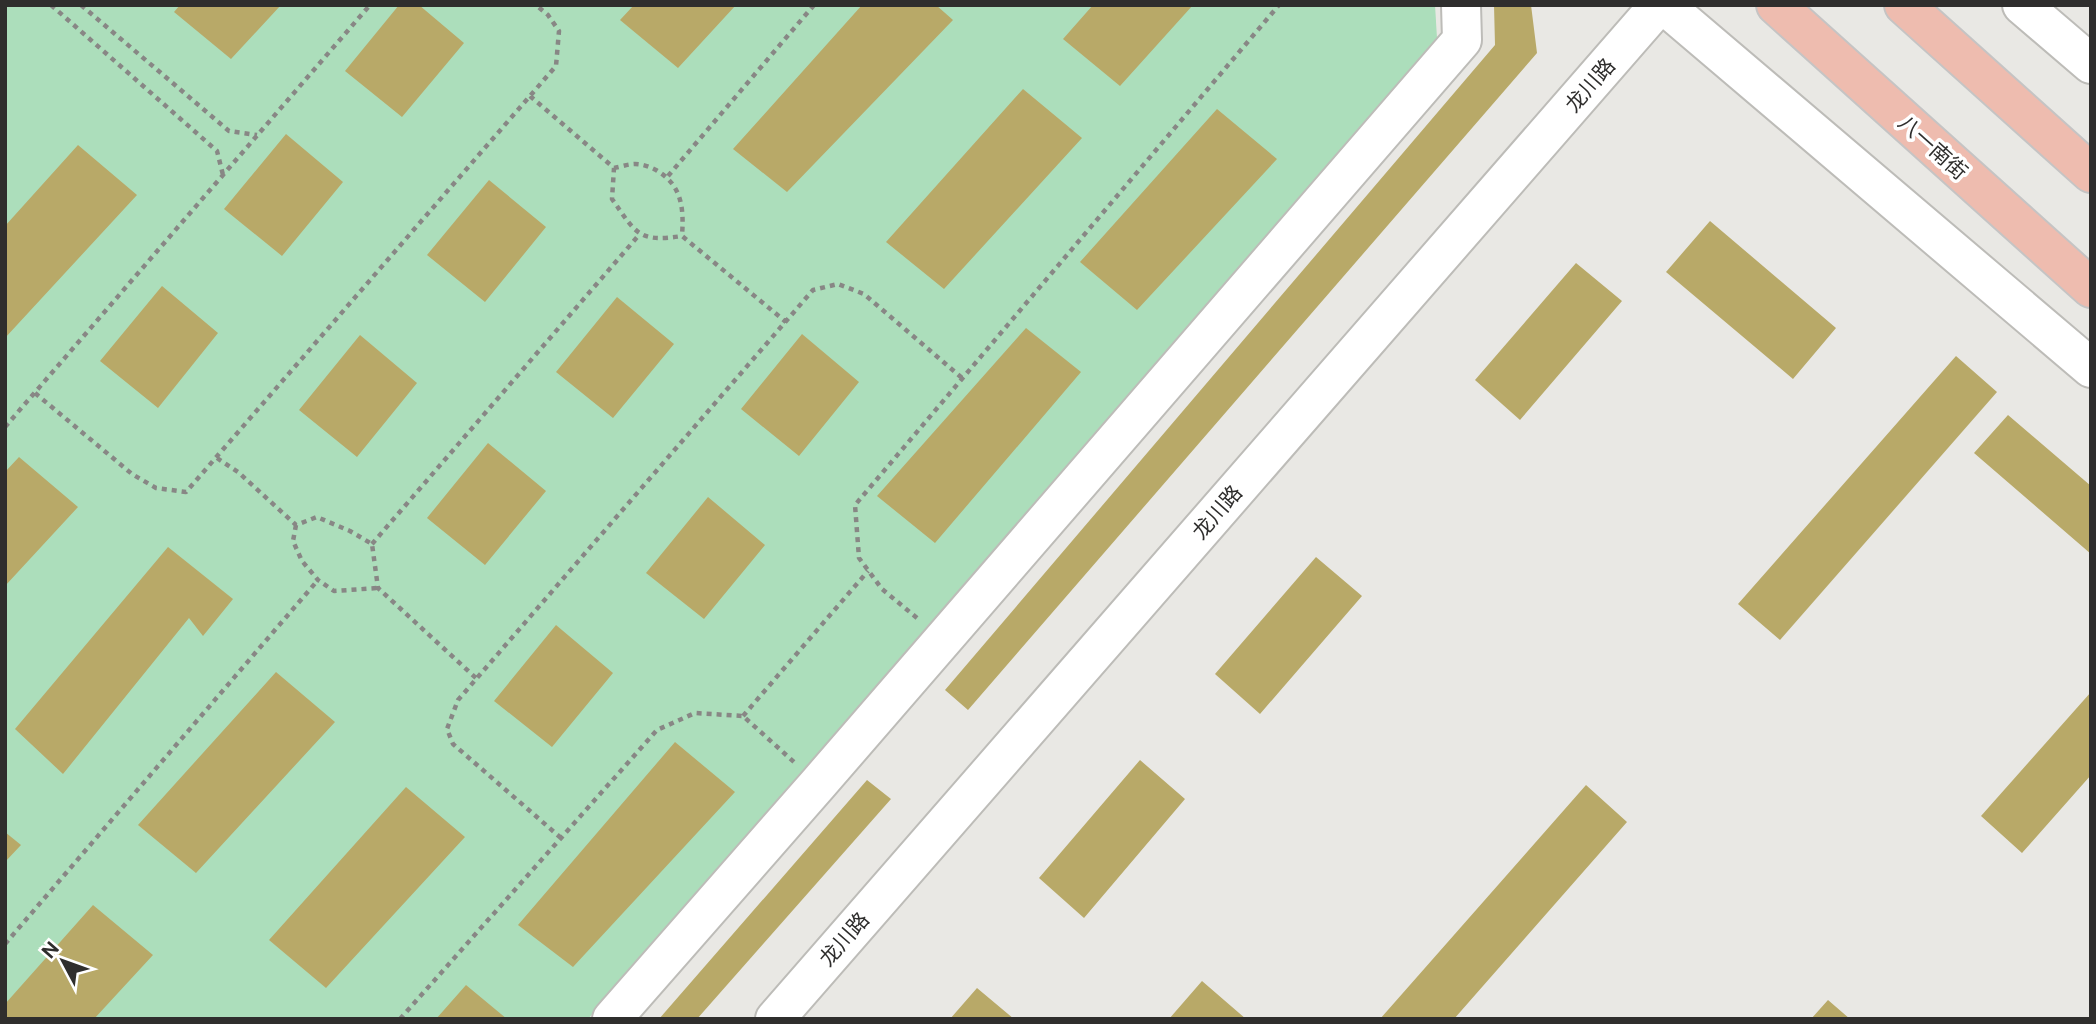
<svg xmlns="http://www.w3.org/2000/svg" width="2096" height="1024" font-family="'Public Sans','Noto Sans SC',sans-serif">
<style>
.green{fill:#acdebb}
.building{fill:#b8a968}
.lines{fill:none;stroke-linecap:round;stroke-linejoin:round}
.minor-casing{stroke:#bdbcb8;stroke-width:42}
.major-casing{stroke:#c5c4c4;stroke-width:42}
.path{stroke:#888785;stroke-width:4.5;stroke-dasharray:5 5;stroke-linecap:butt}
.minor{stroke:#fff;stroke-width:38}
.major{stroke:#eebcaf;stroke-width:38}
.labels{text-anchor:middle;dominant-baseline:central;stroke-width:7;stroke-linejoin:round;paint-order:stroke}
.street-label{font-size:21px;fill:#2f2e2d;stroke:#fff}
</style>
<rect width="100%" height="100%" fill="#e9e8e4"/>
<path class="green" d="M5,5H1435L1437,38L588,1019H5Z"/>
<path class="building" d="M180,5H281L231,59L174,12Z
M399,5H419L464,43L402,117L345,71Z
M634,5H736L678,68L620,20Z
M862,5H936L953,20L787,192L733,149Z
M1093,5H1193L1120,86L1063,39Z
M1494,5H1531L1537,53L968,710L945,690L1495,45Z
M1023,89L1082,138L944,289L886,242Z
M1217,109L1277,159L1137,310L1080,262Z
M286,134L343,182L282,256L224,209Z
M78,145L137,195L5,338V226Z
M489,180L546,227L485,302L427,255Z
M1710,221L1836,328L1793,379L1666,272Z
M1576,263L1622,301L1520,420L1475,380Z
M162,286L218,333L158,408L100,361Z
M617,297L674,344L613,418L556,372Z
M1026,328L1081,372L935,543L877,496Z
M802,334L859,382L799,456L741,409Z
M360,335L417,383L357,457L299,410Z
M1956,356L1997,392L1780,640L1738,604Z
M2008,415L2091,486V554L1974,453Z
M488,443L546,491L485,565L427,518Z
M19,457L78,507L5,586V472Z
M708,497L765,545L704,619L646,573Z
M168,547L233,599L203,636L189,618L63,774L15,729Z
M1316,557L1362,596L1260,714L1215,674Z
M556,625L613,673L552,747L494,701Z
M276,672L335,722L196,873L138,825Z
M2091,692V775L2022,853L1981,816Z
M675,742L735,792L573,967L518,925Z
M1140,760L1185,799L1084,918L1039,878Z
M867,780L891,799L697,1019H659Z
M1586,785L1627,822L1454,1019H1380Z
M406,787L465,837L326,988L269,940Z
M5,832L21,845L5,862Z
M93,905L153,955L94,1019H5V1004Z
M1202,981L1246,1019H1169Z
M466,985L507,1019H436Z
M977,988L1014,1019H950Z
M1828,1000L1850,1019H1811Z"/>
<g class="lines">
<g class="minor-casing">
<path id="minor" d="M1664,5L2091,368
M2022,5L2091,64
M612,1019L818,784L1462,40L1461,5
M775,1019L1659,5"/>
</g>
<g class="major-casing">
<path id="major" d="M1776,5L2091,288
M1904,5L2091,173"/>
</g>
<path class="path" d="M51,5L217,151L223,175
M81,5L229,131L257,135
M530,96L614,168L612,199C636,233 638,243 682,236L786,322
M614,168C620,167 628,164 635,164C643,164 650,167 656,170C682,185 684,208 682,236
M668,176L814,5
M35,393L132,474L156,488L186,492L556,66L559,31L548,15L536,5
M5,427L370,5
M217,458L238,472L296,525L317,517L350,531L372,544L378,588L477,679
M296,525L293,541L302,561L318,580L334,591L378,588
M372,544L639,235
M917,618L882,589L859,558L855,505L1279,5
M743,716L868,571
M561,838L453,744L447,729L458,700L813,290L838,284L864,294L962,378
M5,944L318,580
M400,1019L657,730L695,713L743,716L794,762"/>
<use href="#minor" class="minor"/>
<use href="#major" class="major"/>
</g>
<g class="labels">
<g class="street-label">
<text transform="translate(1590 85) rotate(-49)">龙川路</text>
<text transform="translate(1933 147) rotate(42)">八一南街</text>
<text transform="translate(1217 512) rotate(-49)">龙川路</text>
<text transform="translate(844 939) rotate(-49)">龙川路</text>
</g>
</g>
<rect width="2096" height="1024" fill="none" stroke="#2f2e2d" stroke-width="14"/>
<g transform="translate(63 961) rotate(311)" stroke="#ffffff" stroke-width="5" paint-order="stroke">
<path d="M0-5L12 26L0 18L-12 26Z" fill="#2f2e2d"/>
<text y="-10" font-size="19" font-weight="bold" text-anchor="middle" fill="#2f2e2d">N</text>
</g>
</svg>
